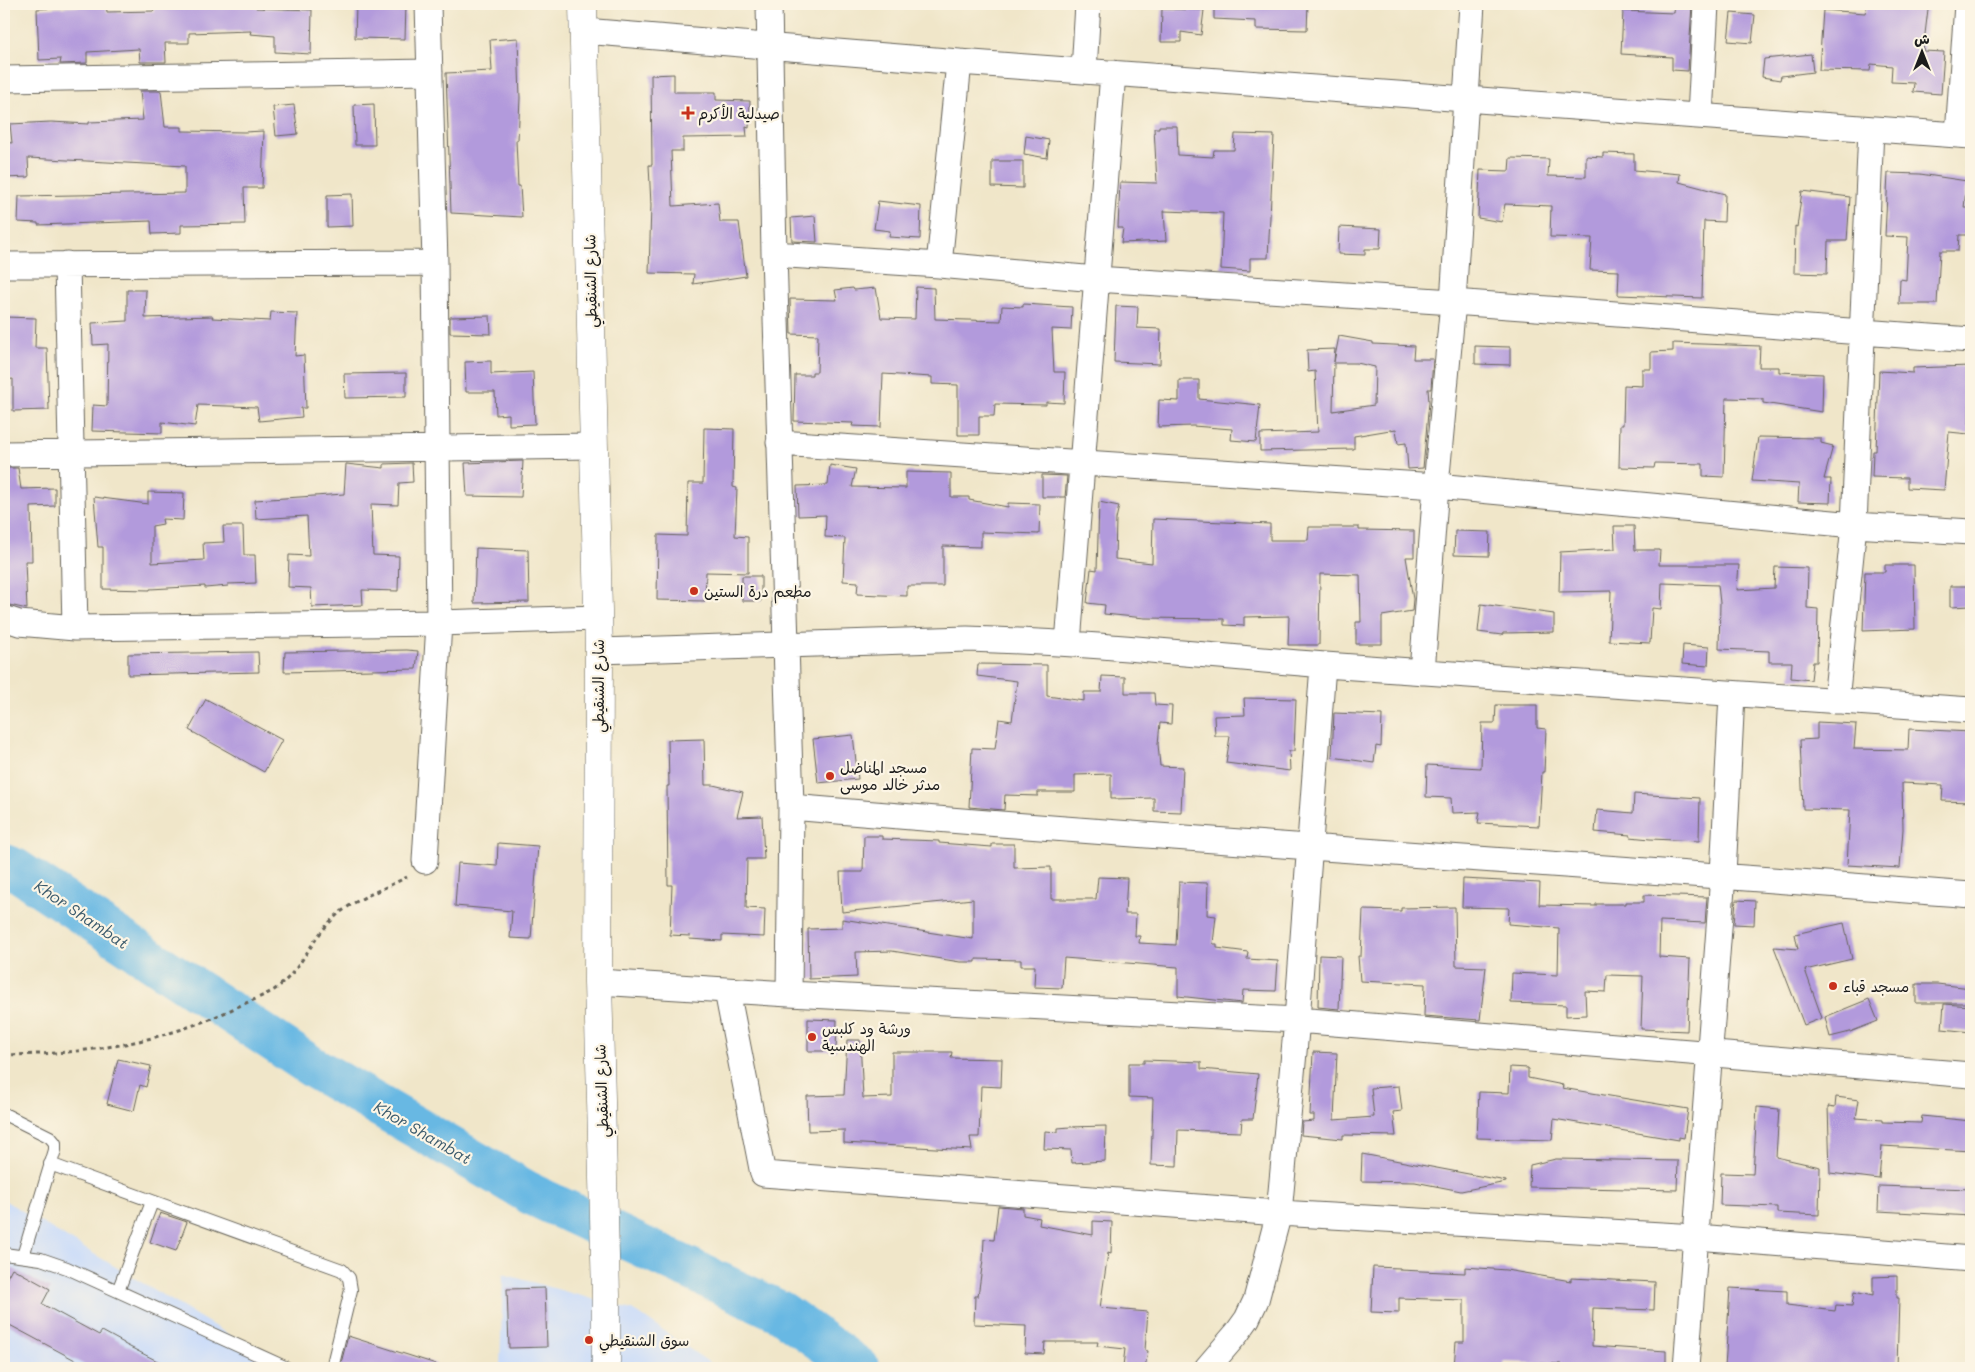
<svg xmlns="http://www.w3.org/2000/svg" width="1975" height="1372" font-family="Mali,'Playpen Sans Arabic',sans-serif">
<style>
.built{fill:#cadcf9}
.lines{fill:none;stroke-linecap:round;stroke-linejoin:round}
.river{stroke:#68b8e3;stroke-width:42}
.building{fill:#b29adc;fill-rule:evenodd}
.service-casing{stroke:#666359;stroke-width:14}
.minor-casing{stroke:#666359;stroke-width:27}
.tertiary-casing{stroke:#666359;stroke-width:29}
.path{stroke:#666359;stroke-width:3;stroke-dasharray:4 4;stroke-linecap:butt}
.service{stroke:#fff;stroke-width:12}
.minor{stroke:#fff;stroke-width:25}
.tertiary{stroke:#fff;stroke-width:28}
.poi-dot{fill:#c8321e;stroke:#fcf5e5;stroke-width:2}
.labels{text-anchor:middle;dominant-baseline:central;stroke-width:4.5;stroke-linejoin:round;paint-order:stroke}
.poi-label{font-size:15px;fill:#1c1c1c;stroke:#fcf5e5;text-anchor:start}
.street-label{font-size:15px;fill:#1c1c1c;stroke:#fcf5e5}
.water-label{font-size:16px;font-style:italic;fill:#3a5a6c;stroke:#fcf5e5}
</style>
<rect width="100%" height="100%" fill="#fcf5e5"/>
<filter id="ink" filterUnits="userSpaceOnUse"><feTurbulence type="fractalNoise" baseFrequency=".02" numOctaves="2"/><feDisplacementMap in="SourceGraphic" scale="10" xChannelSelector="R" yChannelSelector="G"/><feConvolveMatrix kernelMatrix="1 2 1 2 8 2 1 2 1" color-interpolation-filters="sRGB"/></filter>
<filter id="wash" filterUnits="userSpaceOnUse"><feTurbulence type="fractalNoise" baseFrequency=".0096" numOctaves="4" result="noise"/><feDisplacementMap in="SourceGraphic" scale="20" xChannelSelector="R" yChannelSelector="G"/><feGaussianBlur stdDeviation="1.12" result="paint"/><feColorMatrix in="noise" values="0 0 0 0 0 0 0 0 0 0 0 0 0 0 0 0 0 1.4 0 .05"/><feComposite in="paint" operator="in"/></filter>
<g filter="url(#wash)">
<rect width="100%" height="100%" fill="#f0e6c9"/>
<path class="built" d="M4,1200L284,1368H4Z
M503,1274L635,1311L717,1368H500Z"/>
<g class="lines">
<path class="river" d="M4,865L15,869L314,1068L531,1194L781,1312L859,1368"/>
</g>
<g id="blocks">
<path class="building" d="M87,4H106L107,12L154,11L153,4H256V8L312,10L311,54L275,52V36L250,34L251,31L189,33V43H165L166,62H140L139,49L87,52V63L60,64L61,59L39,60L37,9L87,6Z
M388,4H406L405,39L355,38L356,5H388Z
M1214,4H1308L1307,30L1256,29V21L1214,19Z
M1675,4H1692L1688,71L1672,70V57L1621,54L1623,11L1674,13Z
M1867,4L1908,9V7L1928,9L1923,51L1944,52L1941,94L1913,92L1914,83L1891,82L1892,66L1871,64L1870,71L1819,70L1823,10L1865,13Z
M1162,9L1204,10L1201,35L1181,32V42H1161Z
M1731,13L1755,15L1752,43L1728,41Z
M518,38L520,98L518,140H516L518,186H520L522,217L451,213L446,73L492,71L490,40Z
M1811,54L1813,72L1781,76L1780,80L1762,77L1764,59Z
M674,74V92H716V100L750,101L749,128L746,127L747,137L683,138V151H671L673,206L718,203L720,222H739L746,276L693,284L694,274L649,273L651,205L649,165H652L651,75Z
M140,91H161L165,127H182V131L244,132L264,131L262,188H244L245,224L181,225V233L152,234L151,221L38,225V223L18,222L19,196L185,193V166L28,158L29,177L4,178V142L12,143L10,124L51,122L89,124V122L143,120Z
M374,104L375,145H355L354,105Z
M294,105L298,134L276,136L273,107Z
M1159,126H1177L1178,155L1213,157L1214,150H1234L1235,134L1274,135L1268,258H1250V271L1221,269L1223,213L1164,211L1166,241L1121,243L1123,228H1118L1120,182L1157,183L1154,128H1159Z
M1026,136L1049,140L1047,158L1024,154Z
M1603,153L1634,154V170L1680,174L1679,182L1725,194L1724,222L1704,221L1702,298L1618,295L1619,271L1590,270L1592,238L1550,237L1551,206L1505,204L1502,222L1478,218L1480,170L1509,171L1510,158L1549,159L1548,176L1586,177V156L1603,157Z
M992,161H1023V188L992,187Z
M1888,173L1920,174L1967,181L1964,208H1971V235H1959L1958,251H1940L1937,304H1899L1900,279L1906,280L1908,237L1885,236Z
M1802,191L1850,197L1847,241H1828L1827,274L1794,273L1795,226L1797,227Z
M352,194L353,226L327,227V195Z
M878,201L921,206L920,239L889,237L890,231L874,229Z
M815,216L817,242L792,241L791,218Z
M1339,227L1381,229L1380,249H1365V255L1338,254Z
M916,287L934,288L935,319L1001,321L1002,306L1023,307V304L1072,307L1071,330L1052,329L1054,372H1065L1064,403L1046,402V405L995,404L994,416H979V435H958V385L932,384V377L883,374L881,427L852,426L853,423L794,421L795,375H812V372H817L818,335L791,334L790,299L837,300L835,290L853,288L854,290L876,288L881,318L915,319Z
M127,290H146L145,318L213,316L212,318L270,321L271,312L297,313L295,356L304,355L306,408H301L302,417L259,421L257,407L198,405L195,426L162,422V433L92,431L93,405L107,406L108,344L93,345L92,323L127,321Z
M1116,306L1138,307L1137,328L1161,329L1160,364L1114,362Z
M490,316L491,334L450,333V317Z
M4,317L36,318L35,348H47L49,410L13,411V379L4,380Z
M1339,336L1373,342V344L1414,346L1413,359H1433L1431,389H1428L1429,402L1423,468L1408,469L1406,443L1398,444L1396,429L1354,436V449L1260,451V434L1318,432L1315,371L1308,372L1307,350L1335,349L1334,362ZM1334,363H1357L1375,367L1374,405L1333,411Z
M1673,343L1760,346L1759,367H1779V372L1823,374L1822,412L1763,403V399L1726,398L1724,477L1703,476V464L1655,463L1654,468L1619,467L1620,425H1623L1624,385L1642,386V369H1651V352L1673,351Z
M1475,346L1510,347V365L1475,364Z
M491,361V374L533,372L535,424L509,425V414L496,415L495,392H466L465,362Z
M1970,366L1969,434L1949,432L1944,490L1907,488V478L1872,477L1873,451H1876L1879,371L1913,373V368Z
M406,373V397L345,398L344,374Z
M1179,380H1199V399L1260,405L1256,442L1231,440L1232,429L1193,426L1158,427L1159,400L1179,401Z
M704,428L734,429L733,487L737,488L735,536L748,537V573L706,572L705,601L657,600L658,535L687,536L688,483H703Z
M1758,437L1821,438V443L1833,446L1824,479H1831L1830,503L1798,502L1799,484L1752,481Z
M523,461L521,497L467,496L465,463Z
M412,463L413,482L399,483L398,505L371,504L373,555L399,556L398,591L362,590L363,605L312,607L311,588L288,587L289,555L309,556L307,516L256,519L255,500L344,494L346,464L384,468V464Z
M830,465L856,469L852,487L906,488V472L951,473V497H969V500L1008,507V503L1040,504L1039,534L981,532V547L943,546V586H907V596L857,594L858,582L843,581L845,538L825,537L826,515L798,516L797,486L828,485Z
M4,468H18L21,489L55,488V506L31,507L32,561H25L27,609L5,604Z
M1042,475L1067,476L1065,497H1042Z
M148,492L184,493L183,520L162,519L163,524L152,526V563L204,560L203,543L224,542L223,526H243L244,555H255L256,583L228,584V586L205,588V586L150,589V590L103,589V547H98L94,497L148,504Z
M1099,502L1119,506L1116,519L1115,559L1152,563L1153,519L1270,524V540H1308L1309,527H1359V530L1414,531V557H1406L1413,599L1412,611L1382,616V644H1356V622H1361L1360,575L1320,574L1319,645H1288L1289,616L1244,617V626L1224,625V619L1145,618L1104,614L1105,605L1087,603L1091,569L1097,570Z
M1614,526H1634L1635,550H1660L1659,565H1739L1737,590L1774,588L1775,567L1808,568L1807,608L1818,609L1817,662H1813L1811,680L1791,678L1792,662H1769V651L1719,649L1720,603L1718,585L1662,583L1661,609L1652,608L1650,643L1609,641L1611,591L1559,592L1560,552L1615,549Z
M1455,531L1490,532L1489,556L1454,555Z
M476,548L528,550L529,602L474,603Z
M1885,565H1914L1915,629L1863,631L1865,572H1885Z
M742,576H761V601H742Z
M1950,586H1971V606L1950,607Z
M1481,604L1554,614V632L1503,633L1502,635L1478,632Z
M1683,645L1709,647L1708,666L1682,664Z
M407,650L418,651L416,669L284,672L285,652Z
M258,652L259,672L128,675V654Z
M978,664L1047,665V696L1084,701V692H1101L1102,676L1125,677V693H1154L1155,705L1172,706L1171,724L1160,723L1158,744L1160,766L1183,767L1181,812L1154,811V798L1111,799V774L1075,775V792H1038V796L1005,795L1004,810L969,807L972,748L995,749L999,719L1012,721L1017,681L977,676Z
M1244,698L1296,699L1294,751H1289L1290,771L1226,763L1230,736H1215L1214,716L1245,715Z
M206,699L282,740L264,772L189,730Z
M1496,705H1537V728L1546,729L1544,772H1542L1539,826L1478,823L1480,812L1452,813L1451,798L1426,797L1427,765L1481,768L1482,723H1495Z
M1334,713L1382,715L1381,747L1376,746L1374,763L1332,757Z
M1817,722L1856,724L1854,749L1908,750L1909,729L1971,732V802L1942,801L1943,785L1902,783L1903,829L1900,868L1847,865L1850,810L1803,809L1800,740L1817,739Z
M853,735L858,779L818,783L813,739Z
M704,739L705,785H713L743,792L737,817L762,816L764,859H747L746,908L765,909L764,937L722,935V941L689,939L690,936L670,935L672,885H668L667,786H669L668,740Z
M1634,794L1700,798L1699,841L1650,839L1630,837V835L1595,832L1597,810L1633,813Z
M864,836H882V839L939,841V843L992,847V844H1014V868L1051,867V899H1096L1098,877L1127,878L1125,914H1136L1135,936H1140L1139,943L1176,945L1179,882L1208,883L1207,915L1216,916L1213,944H1217V948L1248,952L1247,959L1278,961L1276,991L1243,990L1242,1003L1178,996V967L1064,958L1062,988L1034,987L1035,966H1021V960L976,959V962H960L892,951L856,952L857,977L809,979L808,929L842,928V919L973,939V899L842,912L840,872H863Z
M498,843L538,846L531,939L510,938L512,911L455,906L458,863L497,866Z
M1463,879L1540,883L1539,905L1596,906V904H1626V902H1644V895L1707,897L1705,923L1660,921L1659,957L1690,959L1687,1031L1641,1029L1643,976L1607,975L1606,992L1585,991L1586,1015L1566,1016V1005L1511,1003L1512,973L1558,975L1559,928L1508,924L1509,908L1462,907Z
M1736,900L1755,901L1754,925L1734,924Z
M1455,907L1456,966L1486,967L1480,1020L1424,1016L1425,984L1360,981L1358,956H1361L1363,910L1401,911V908Z
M1844,923L1852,959L1805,970L1822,1018L1804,1025L1774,947L1798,949L1795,934Z
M1319,955L1341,956L1339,1009L1318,1007Z
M1916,984H1937L1971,988V1003H1916Z
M1869,999L1878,1021L1850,1032L1830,1037L1825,1017Z
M1944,1004L1971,1006V1032L1942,1029Z
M808,1019L837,1020L836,1051H808Z
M847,1040H860L863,1098L892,1097V1052H952L951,1058L1002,1059L1001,1087L981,1086L979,1137H970L972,1150L844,1143V1130L808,1131L807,1096L844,1095Z
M1313,1052L1337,1053L1334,1120L1374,1117L1371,1088L1399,1086L1402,1111L1393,1112L1396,1136L1343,1135V1139L1301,1135L1302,1122L1314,1121V1115H1310Z
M118,1059L151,1066L146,1087L140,1085L134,1111L107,1104Z
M1144,1060L1201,1062V1069L1258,1074L1253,1119H1242L1241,1132L1178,1130L1177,1166L1151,1165L1153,1098L1129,1097V1063H1144Z
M1510,1067L1528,1068V1078L1563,1085L1562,1088L1688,1109L1684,1138L1679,1137V1140L1554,1119L1552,1140L1477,1138L1479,1092L1509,1093Z
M1836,1097L1859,1100L1856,1118L1882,1120V1122L1921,1123L1922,1116L1971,1121V1151L1882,1146L1879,1179L1830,1173L1828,1106L1835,1107Z
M1757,1107L1779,1109L1776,1157L1820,1167L1819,1215L1777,1213V1207L1720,1205L1721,1173L1753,1174Z
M1106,1126L1105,1161L1072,1163L1071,1150L1044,1149L1045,1131L1058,1132V1128L1070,1127Z
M1362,1154L1506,1181V1182L1461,1191L1415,1182L1361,1181Z
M1556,1159L1678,1161L1677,1190L1529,1187L1530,1165Z
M1879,1186L1971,1189V1216L1878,1211Z
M998,1206L1023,1208V1215L1040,1218L1039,1225L1093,1235V1221L1112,1222L1111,1254L1108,1253L1100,1308L1148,1312L1145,1350L1148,1351L1145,1368L1123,1366L1125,1349L1097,1346L1098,1342H1045L1044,1354L1025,1353L1026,1326L974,1324L975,1296H978L983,1260L984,1239L994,1240Z
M160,1213L187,1222L176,1251L150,1242Z
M1373,1267L1400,1268V1270L1465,1273V1267L1506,1270L1571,1281V1278L1655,1282L1654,1310L1593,1308L1592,1346L1666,1351V1368H1561V1364L1504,1362V1368L1454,1367L1456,1342H1464V1300L1399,1298V1313L1371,1312Z
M12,1268L50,1289L42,1304L99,1335L102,1331L124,1343V1344L171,1368H90L4,1322V1283Z
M1897,1276V1298H1899L1897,1368H1725L1730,1288L1787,1291V1305L1835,1311L1836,1305L1852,1306L1854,1292L1873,1296V1277Z
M545,1288L547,1347L509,1348L507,1289Z
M348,1336L436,1364L435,1368L340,1367Z"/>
</g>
</g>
<g filter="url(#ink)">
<use href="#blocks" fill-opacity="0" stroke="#666359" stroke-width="1"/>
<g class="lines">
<g class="service-casing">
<path id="service" d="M4,1114L50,1137L55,1143V1150L23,1256
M50,1164L342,1270L349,1278L351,1290L332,1368
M4,1254L41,1259L67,1268L287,1368
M118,1291L152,1202"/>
</g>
<g class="minor-casing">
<path id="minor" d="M769,4L774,254L791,807
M584,31L959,62L1971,136
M1084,71L1088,4
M4,79L430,72
M1700,116L1706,4
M1958,135L1967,4
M774,254L939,265L1096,279L1453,302L1971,340
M67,264L75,628
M4,265L435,263
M939,265L959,62
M779,443L1436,486L1854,525L1971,532
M4,454L594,446
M4,618L19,623L75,628L439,623L598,618
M1068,643L1113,73
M599,651L967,639C1087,642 1206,656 1325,665C1541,681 1756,695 1971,710
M1422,672L1436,486L1453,302L1472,4
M1836,701L1854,525L1871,129
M425,861L439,623L435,263L428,4
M598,982L789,994L1297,1020L1971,1075
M727,991L763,1174L1279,1213L1697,1237L1971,1259
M789,994L791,807C1184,841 1578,864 1971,895
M1207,1368L1237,1333L1247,1319L1256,1300L1279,1213L1297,1020L1323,665
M1686,1368L1723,875L1732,694"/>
</g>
<g class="tertiary-casing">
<path id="tertiary" d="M583,4L599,651L598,982L606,1295V1368"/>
</g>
<path class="path" d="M4,1055C88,1054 163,1043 239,1006C251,1001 263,996 274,990C299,973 309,944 329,923C348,901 382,890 407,877"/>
<use href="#service" class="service"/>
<use href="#minor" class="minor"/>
<use href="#tertiary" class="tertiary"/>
</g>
</g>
<g class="poi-dot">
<path d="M685.5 105.5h5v5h5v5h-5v5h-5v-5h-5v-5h5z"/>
<circle cx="694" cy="591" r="5"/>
<circle cx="830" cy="776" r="5"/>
<circle cx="1833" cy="986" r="5"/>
<circle cx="812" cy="1037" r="5"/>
<circle cx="589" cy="1340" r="5"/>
</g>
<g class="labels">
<g class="poi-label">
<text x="698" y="113">صيدلية الأكرم</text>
<text x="704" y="591">مطعم درة الستين</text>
<text x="840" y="767">مسجد المناضل<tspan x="840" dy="17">مدثر خالد موسى</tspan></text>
<text x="1843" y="986">مسجد قباء</text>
<text x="822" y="1028">ورشة ود كلبس<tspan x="822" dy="17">الهندسية</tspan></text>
<text x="599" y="1340">سوق الشنقيطي</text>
</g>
<g class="street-label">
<text transform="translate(590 281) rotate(-91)">شارع الشنقيطي</text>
<text transform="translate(598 686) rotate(-90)">شارع الشنقيطي</text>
<text transform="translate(601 1091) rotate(-92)">شارع الشنقيطي</text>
</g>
<g class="water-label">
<text transform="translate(82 914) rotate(34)">Khor Shambat</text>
<text transform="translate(423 1132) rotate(30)">Khor Shambat</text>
</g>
</g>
<rect width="1975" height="1372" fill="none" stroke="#fcf5e5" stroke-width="20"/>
<g transform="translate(1922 52)" stroke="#fcf5e5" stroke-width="4" paint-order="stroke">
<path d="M0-4L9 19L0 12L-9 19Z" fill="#1c1c1c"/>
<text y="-8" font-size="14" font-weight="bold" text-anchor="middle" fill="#1c1c1c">ش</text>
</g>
</svg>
